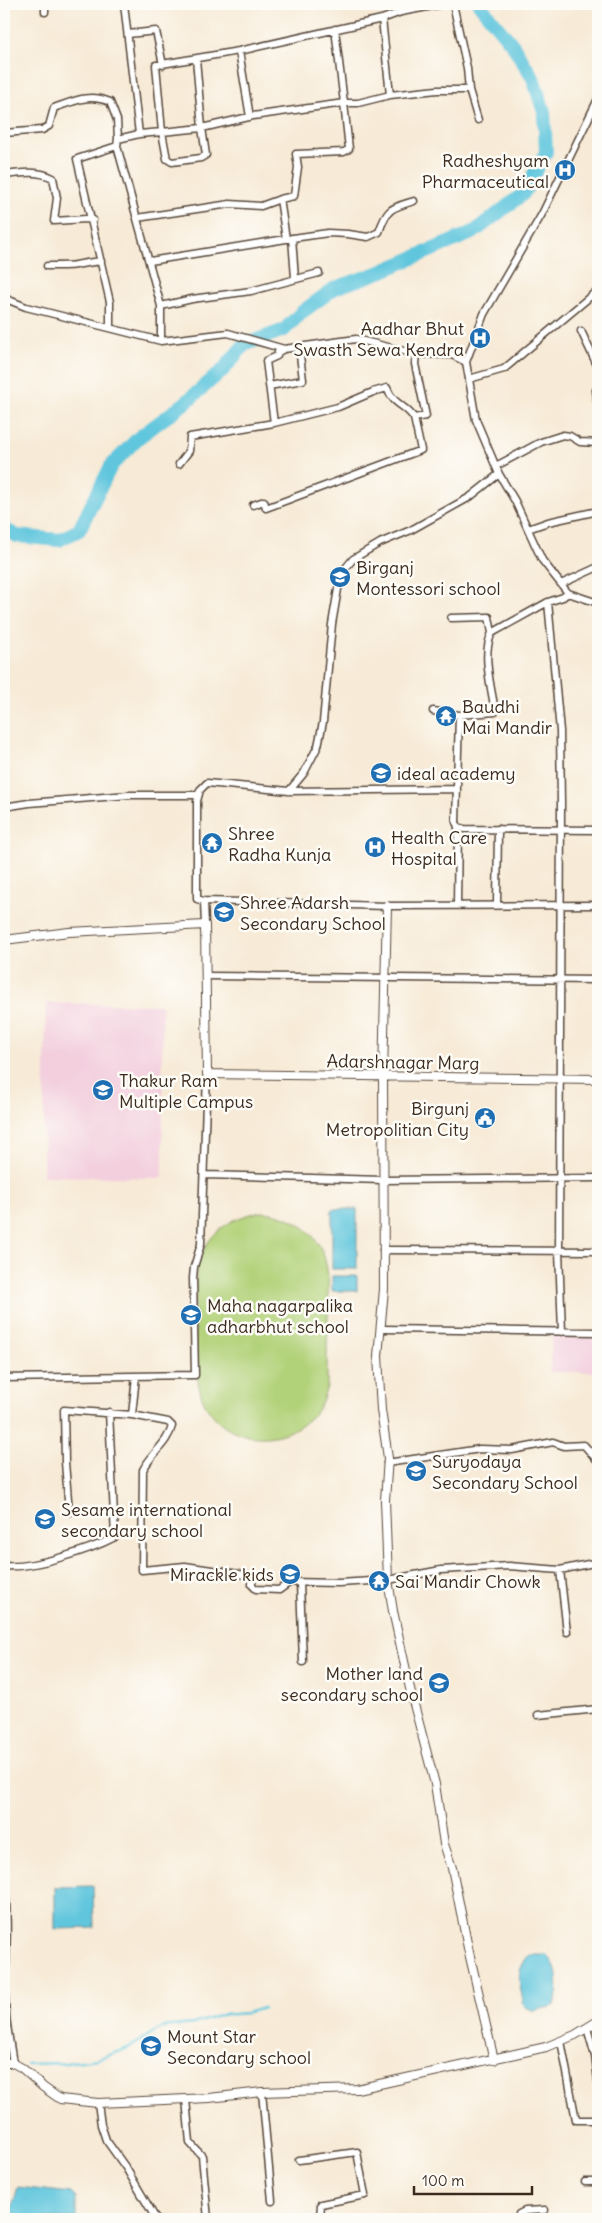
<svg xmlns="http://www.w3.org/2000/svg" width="602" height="2223" font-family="Delius,sans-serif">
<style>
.built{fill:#f3cfde}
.green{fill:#b2d279;stroke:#767e4c}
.water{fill:#60c6dd;stroke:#4e787e}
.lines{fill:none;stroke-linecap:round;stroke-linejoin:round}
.stream{stroke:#60c6dd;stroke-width:2.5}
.river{stroke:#60c6dd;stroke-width:14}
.minor-casing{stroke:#57473a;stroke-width:9}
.tertiary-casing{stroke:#57473a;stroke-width:10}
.minor{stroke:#fff;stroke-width:6}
.tertiary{stroke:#fff;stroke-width:8}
.labels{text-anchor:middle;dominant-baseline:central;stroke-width:5;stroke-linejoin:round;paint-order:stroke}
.poi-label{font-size:18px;fill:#3b2a1e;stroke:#fdfcf7;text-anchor:start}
.street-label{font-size:18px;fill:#3b2a1e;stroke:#fdfcf7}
</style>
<rect width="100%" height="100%" fill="#fdfcf7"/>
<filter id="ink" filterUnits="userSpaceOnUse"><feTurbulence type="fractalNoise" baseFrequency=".02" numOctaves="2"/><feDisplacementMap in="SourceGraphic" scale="10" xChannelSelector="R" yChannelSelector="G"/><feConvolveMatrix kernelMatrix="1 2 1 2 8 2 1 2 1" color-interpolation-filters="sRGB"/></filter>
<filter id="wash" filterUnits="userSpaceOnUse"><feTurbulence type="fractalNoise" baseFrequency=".0096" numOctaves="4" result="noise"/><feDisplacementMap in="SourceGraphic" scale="20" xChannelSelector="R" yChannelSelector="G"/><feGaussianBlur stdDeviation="1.12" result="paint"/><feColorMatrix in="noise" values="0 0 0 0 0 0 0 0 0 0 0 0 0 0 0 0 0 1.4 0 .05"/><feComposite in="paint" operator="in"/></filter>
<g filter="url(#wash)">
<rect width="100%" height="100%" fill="#f7ead6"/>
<path class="built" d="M46,1003L162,1005L163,1178L43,1176Z
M552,1336L598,1337V1372H550Z"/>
<path class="green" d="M259,1212C290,1212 320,1232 326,1264C330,1281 328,1300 328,1318C327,1341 327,1364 327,1387C324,1396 321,1407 314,1414C283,1448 226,1445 204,1402C191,1377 196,1304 196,1273C203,1237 225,1219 259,1212Z"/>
<path class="water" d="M332,1209H357V1269H332Z
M332,1276H357V1291H332Z
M93,1886L94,1928L55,1929V1887Z
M529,1955H547C560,1968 559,1988 555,2005C548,2010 542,2007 534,2011L524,2006C520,1984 514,1973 529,1955Z
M18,2187L71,2193L76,2198V2219H40L17,2217L11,2210Z"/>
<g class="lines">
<path class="stream" d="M27,2064L65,2063L98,2059L128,2048L162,2027L193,2024L221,2015L247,2013L263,2008
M4,2067L17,2069"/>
<path class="river" d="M4,529L17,536L59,540L79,530L111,466L138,438L185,403L223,370L244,345L284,330L302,312L335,288L380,272L474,232L523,194L546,152L544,112L533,78L512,44L479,4"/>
</g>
</g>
<g filter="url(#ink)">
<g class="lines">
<g class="minor-casing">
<path id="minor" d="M45,4V12
M124,4L139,134
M453,4L467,68L469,90L478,120
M382,19L390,95
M128,34L156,31L163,65
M239,51L250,117
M196,59L202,128L206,155L201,158L172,162L167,159L162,132L202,128L253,116L344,103L335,29
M4,133L42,130L49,126L54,108C74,101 89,93 110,102L117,120L118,139
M117,146L161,306V341
M4,175C21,173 37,170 53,178L57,198L54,221L86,219L93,220
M137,218L230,204L261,206L280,199
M292,238L295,278
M286,239L328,233L348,234L368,237L379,232C387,208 391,208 414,201
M150,261L286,239L280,199L294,196L298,167L296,154L344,152L349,149L344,103H358L390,95L437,90H469
M47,266C54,266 71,266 76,265C85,263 93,262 101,261
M4,298L26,307L161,341L228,333L284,349L356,339L416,354L452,355L466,362L476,420L499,474L515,501L542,560L568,593L598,603
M161,306L192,299L251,291L319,273
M110,327V302L77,159L117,146L118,139L139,134L162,132L156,65L239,51L382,19L401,12L443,4
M581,331L598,367
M284,349L278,352L277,356L266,361L274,423L338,407L373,392L387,388C393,405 406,405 414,418
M466,362L484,314L542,214L598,99
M469,379L504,369L598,290
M269,386L303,380L299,347
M598,389L596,390L598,409
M179,464L189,451L190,437L274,423
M496,466L541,442L563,435L570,436L580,442L598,443
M253,505L264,501L266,508L421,450L414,418L426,416L415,364L416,354
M528,529L548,522L598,511
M561,584L598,567
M548,602L560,731L561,804L559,1251L562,1332
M451,618L489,617L492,633
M433,711L459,715L495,712C492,689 481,654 492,633L548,602L563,597L568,593
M459,715L456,822L458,827L464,829L598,830
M289,791L304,773L318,746L323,722L332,624L338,589L344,570L353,559L380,543L411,530L470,497L499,474
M4,807L29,803L129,795H198
M204,901L387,906L598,905
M497,904L498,829
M457,905L458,827
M205,925L204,901L197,899V801L200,790L207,783L289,791L456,789
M206,976L598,980
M204,1175L383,1180L598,1178
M383,1250L598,1251
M382,1329L598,1332
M4,1378L195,1375L193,1278L194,1267L201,1244L207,1074
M132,1415L168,1422L172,1426C168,1443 151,1454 143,1470L142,1570L185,1566L252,1576V1585L256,1589L279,1590L290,1582L339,1583L388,1580L441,1570L509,1566L560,1570L598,1562
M387,1463L480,1449L512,1450L553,1442L564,1446L584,1445L598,1461
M69,1512L65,1462L64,1410L132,1415L136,1376
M4,1566C32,1569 90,1550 115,1537L109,1412
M560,1570L567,1632
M300,1583L303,1662
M538,1715L598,1709
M4,1883C9,1918 6,1952 5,1987C4,2013 9,2038 13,2063
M587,2028L595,2056L598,2081
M561,2041L576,2120H598
M262,2092L272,2201
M186,2099L190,2143L202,2156L208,2219
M98,2103L101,2125L106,2140L126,2168L156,2219
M299,2160L357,2152L365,2195L321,2204L320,2218L315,2219
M585,2182H598
M517,2219L519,2214L525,2211L545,2210"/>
</g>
<g class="tertiary-casing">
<path id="tertiary" d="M387,906L383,1077L384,1289L378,1356L381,1410L388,1458L385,1500L388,1580L393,1611L411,1693L435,1784L444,1844L452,1868L468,1948L494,2060
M4,940L69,932L205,925L207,1074L598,1079
M4,2063H13L22,2068L43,2087L60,2099L98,2103L209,2098L262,2092L357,2089L546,2047L575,2035L598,2021"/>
</g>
<use href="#minor" class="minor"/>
<use href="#tertiary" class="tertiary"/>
</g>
</g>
<defs>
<g id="hospital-disc" transform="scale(1.125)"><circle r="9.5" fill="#1f6fb2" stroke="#fdfcf7"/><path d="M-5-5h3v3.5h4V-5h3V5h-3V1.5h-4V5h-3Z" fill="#fff"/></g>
<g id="school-disc" transform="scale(1.125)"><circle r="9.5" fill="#1f6fb2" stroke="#fdfcf7"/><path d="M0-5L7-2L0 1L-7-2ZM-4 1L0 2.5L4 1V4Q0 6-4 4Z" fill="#fff"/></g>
<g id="temple-disc" transform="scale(1.125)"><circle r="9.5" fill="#1f6fb2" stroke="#fdfcf7"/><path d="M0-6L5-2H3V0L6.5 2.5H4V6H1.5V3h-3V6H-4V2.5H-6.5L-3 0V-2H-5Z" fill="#fff"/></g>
<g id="university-disc" transform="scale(1.125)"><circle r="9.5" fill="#1f6fb2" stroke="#fdfcf7"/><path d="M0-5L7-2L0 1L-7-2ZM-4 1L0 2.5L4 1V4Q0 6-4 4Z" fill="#fff"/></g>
<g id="civic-disc" transform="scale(1.125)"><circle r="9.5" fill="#1f6fb2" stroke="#fdfcf7"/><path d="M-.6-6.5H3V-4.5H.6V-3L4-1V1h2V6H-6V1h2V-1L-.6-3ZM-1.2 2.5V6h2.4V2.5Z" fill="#fff"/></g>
</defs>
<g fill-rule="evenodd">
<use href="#hospital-disc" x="565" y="170"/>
<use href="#hospital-disc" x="480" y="338"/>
<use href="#school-disc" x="340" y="577"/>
<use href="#temple-disc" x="446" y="716"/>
<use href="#school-disc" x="381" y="773"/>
<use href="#temple-disc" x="212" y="843"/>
<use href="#hospital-disc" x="375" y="847"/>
<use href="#school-disc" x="224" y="912"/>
<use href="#university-disc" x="103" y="1090"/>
<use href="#civic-disc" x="485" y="1118"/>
<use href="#school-disc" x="191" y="1315"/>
<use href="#school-disc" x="416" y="1471"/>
<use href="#school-disc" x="45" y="1519"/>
<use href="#school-disc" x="290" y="1574"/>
<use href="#temple-disc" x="379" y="1581"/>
<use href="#school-disc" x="439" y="1683"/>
<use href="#school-disc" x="151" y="2046"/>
</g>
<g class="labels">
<g class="poi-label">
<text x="549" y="160" text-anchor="end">Radheshyam<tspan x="549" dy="21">Pharmaceutical</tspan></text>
<text x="464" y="328" text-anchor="end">Aadhar Bhut<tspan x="464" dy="21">Swasth Sewa Kendra</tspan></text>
<text x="356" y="567">Birganj<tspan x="356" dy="21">Montessori school</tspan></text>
<text x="462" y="706">Baudhi<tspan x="462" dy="21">Mai Mandir</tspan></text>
<text x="397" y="773">ideal academy</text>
<text x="228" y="833">Shree<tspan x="228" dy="21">Radha Kunja</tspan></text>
<text x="391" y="837">Health Care<tspan x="391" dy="21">Hospital</tspan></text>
<text x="240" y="902">Shree Adarsh<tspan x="240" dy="21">Secondary School</tspan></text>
<text x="119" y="1080">Thakur Ram<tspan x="119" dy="21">Multiple Campus</tspan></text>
<text x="469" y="1108" text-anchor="end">Birgunj<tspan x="469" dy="21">Metropolitian City</tspan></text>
<text x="207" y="1305">Maha nagarpalika<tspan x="207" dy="21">adharbhut school</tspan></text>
<text x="432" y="1461">Suryodaya<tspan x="432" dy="21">Secondary School</tspan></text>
<text x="61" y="1509">Sesame international<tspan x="61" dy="21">secondary school</tspan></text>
<text x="274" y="1574" text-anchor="end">Mirackle kids</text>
<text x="395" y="1581">Sai Mandir Chowk</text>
<text x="423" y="1673" text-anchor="end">Mother land<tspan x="423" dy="21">secondary school</tspan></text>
<text x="167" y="2036">Mount Star<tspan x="167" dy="21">Secondary school</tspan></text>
</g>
<g class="street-label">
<text transform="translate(403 1062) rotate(1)">Adarshnagar Marg</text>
</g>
</g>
<rect width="602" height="2223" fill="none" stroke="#fdfcf7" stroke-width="20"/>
<path d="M414 2186v8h118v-8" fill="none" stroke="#3b2a1e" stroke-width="2.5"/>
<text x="422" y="2186" font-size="15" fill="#3b2a1e" stroke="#fdfcf7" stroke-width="4" paint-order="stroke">100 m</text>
</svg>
